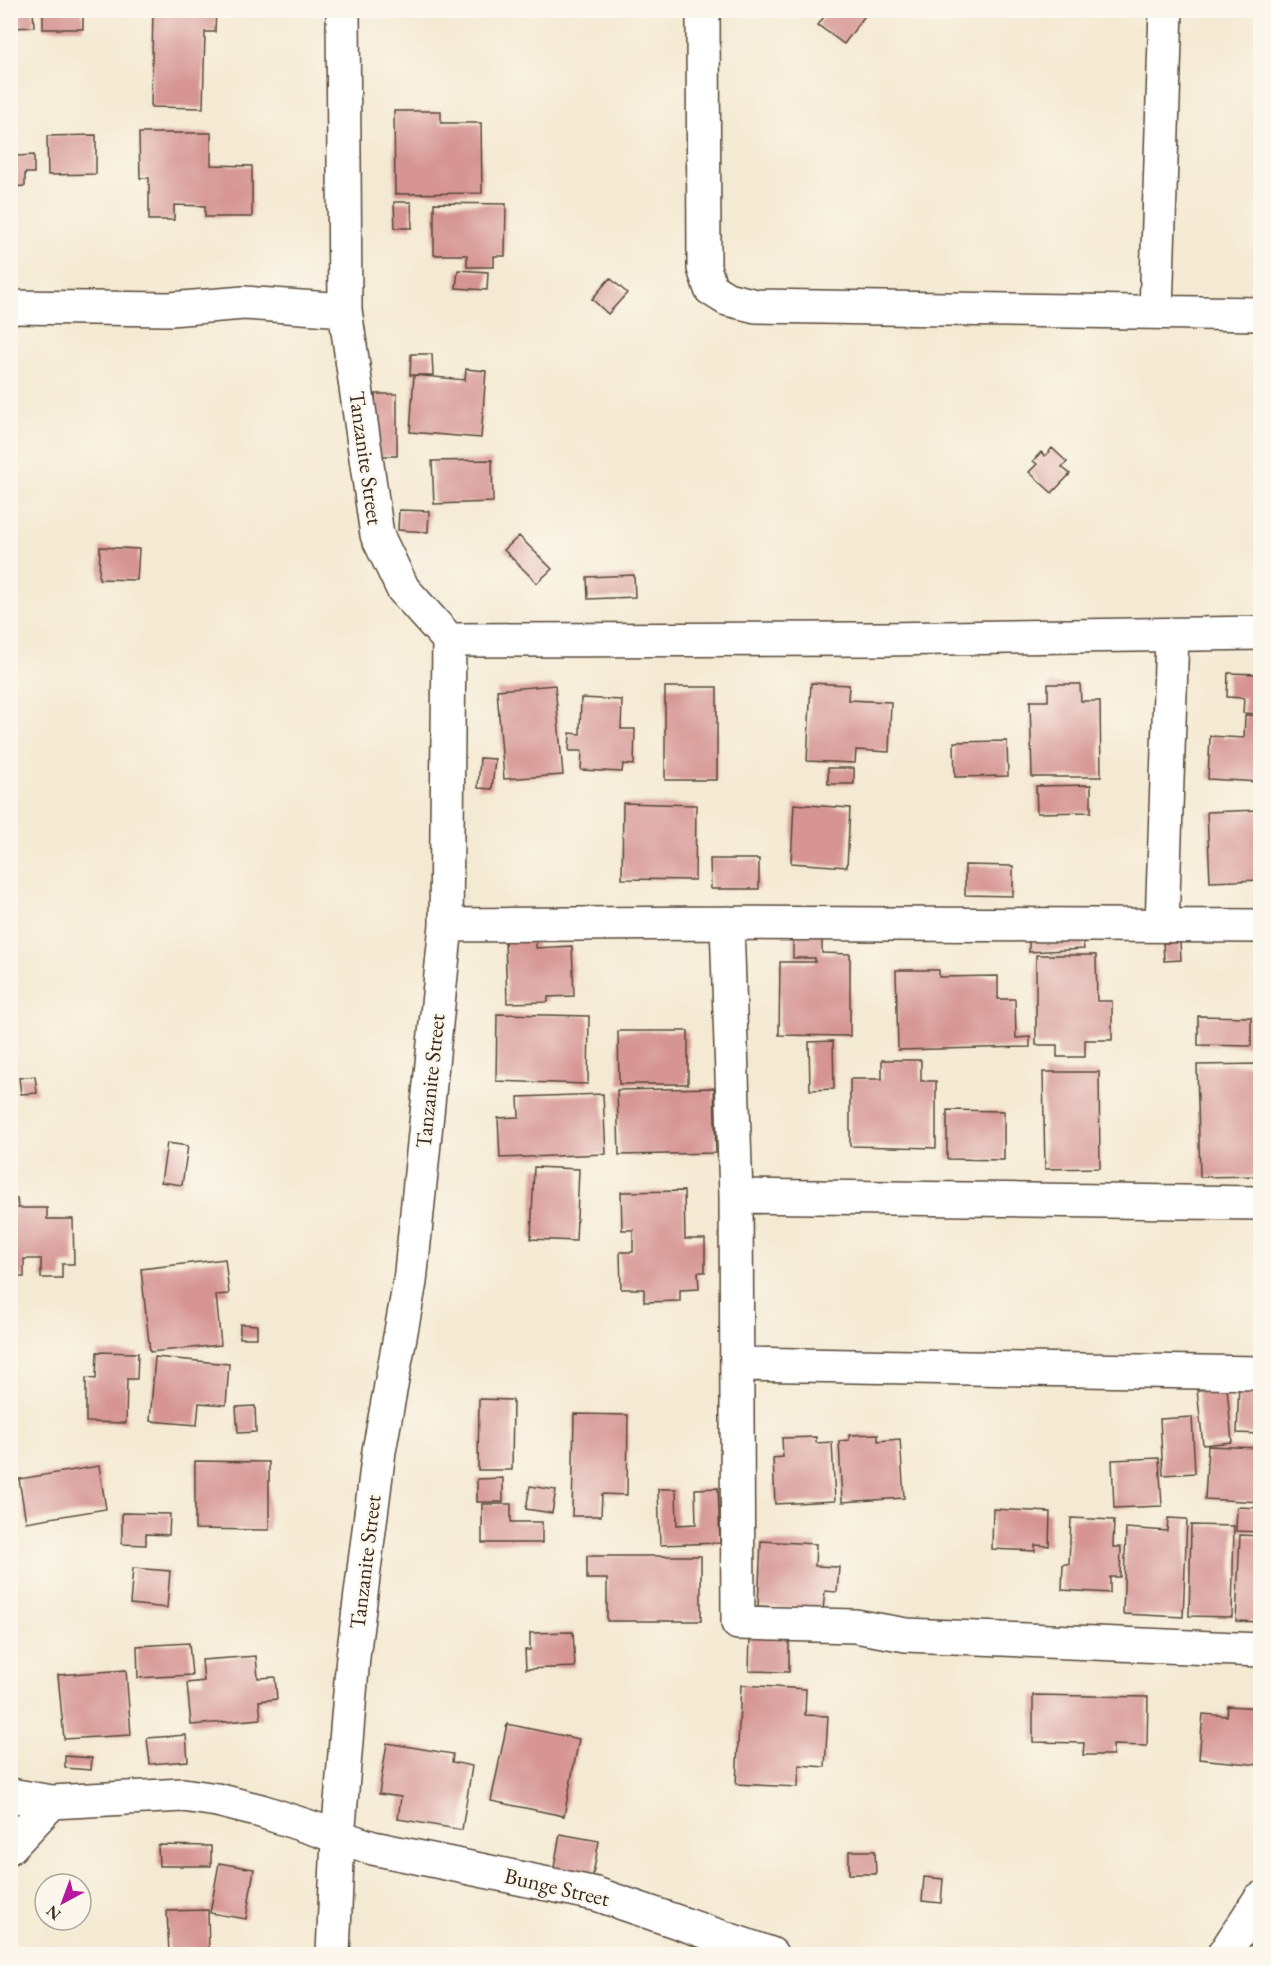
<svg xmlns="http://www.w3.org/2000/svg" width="1271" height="1965" font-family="'EB Garamond',serif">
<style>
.building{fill:#d69594}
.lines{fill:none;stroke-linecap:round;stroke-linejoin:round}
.street-casing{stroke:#574739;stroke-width:36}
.street{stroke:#fff;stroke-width:33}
.labels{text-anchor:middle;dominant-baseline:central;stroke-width:4.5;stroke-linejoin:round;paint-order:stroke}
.street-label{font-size:22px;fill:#3b2a1e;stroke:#fbf7ec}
</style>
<rect width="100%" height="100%" fill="#fbf7ec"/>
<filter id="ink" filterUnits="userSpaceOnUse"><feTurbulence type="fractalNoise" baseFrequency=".0167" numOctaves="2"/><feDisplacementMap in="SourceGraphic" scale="12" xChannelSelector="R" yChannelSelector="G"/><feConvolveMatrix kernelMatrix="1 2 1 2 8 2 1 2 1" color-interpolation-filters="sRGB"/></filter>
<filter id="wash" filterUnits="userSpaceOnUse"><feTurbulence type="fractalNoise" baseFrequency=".008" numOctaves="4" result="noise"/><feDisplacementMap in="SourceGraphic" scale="24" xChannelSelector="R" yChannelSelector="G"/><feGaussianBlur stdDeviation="1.35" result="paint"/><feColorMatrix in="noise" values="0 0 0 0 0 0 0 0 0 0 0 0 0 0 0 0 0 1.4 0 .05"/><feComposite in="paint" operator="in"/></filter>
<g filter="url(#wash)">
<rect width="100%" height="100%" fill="#f4e9d2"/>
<g id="blocks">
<path class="building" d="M13,10H33L34,27L13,28Z
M43,10H83V29H43Z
M153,10H216L215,32H205L203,108L151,107Z
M829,10H869L844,44L818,25Z
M394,111H441V123H481L482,193L395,194Z
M10,129H15L17,156L34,155V173H25V186L10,187Z
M139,133H211V165L252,166V217H205V206L174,205V220H149V178H140Z
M96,135V174L48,175L47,136Z
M394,202H411L412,228H395Z
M434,203L506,204L505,256H494V267H467V255H434Z
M458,270L488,272L487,290L456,288Z
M610,278L627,293L608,314L592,299Z
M411,354H432L433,375H410Z
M466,369L486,371L481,438L410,432L414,375L465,380Z
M375,394H397V456H375Z
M1052,448L1067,462L1062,467L1070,474L1052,493L1029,472L1037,464L1033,461L1041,452L1045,456Z
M492,460L493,502L434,504L432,461Z
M399,510L429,511L428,532L398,530Z
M519,536L552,569L537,583L504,550Z
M100,547L139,549L137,580L99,579Z
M634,575L635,597L588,599L587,577Z
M1228,673L1258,674L1260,714L1243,713L1244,698L1227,697Z
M811,683L849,685L848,700L891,702L889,752L856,750L855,763L807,761Z
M1048,684H1080L1081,701H1100L1101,777H1032L1030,701H1048Z
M555,685L563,775L504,779L497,690Z
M665,687H717V780H665Z
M581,698L622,700L621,729H635L634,765L623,764L622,772L581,770L582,751H569L570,733L580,734Z
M1245,715L1260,716V782L1208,779L1210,736L1244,738Z
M1007,741L1008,776L955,777L954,742Z
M480,758L495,759L492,789L478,788Z
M828,768H854V784H828Z
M1091,785V812L1037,813L1036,786Z
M623,803L696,805L695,880L622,879Z
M794,804L850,808L847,867L791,863Z
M1259,810L1260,880L1210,882L1207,812Z
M710,859H759V889H711Z
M965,865L1013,866V896L965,895Z
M1082,933L1084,949L1029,952V936Z
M793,934H822V953L850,954V1036L779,1035L780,962H815V958H793Z
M536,938V948L572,946L574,996L548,997V1002L507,1003L505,939Z
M1180,942L1181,960L1164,961L1163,943Z
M1036,955H1096L1097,1001H1112V1040H1085V1057H1057V1045H1036Z
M896,970H939V977L998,976V999H1015L1016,1038L1030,1037V1047L898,1050Z
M497,1014L589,1016L588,1084L496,1081Z
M1198,1016L1251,1017V1046L1198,1045Z
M618,1031H688V1084H619Z
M833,1041L834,1089L810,1090L809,1042Z
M882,1060H921V1081H936V1148L850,1146V1079H882Z
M1260,1064V1176L1200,1177L1197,1065Z
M1043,1072H1099L1100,1168L1045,1169Z
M35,1076L37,1093L21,1094L19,1078Z
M714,1088L716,1153L619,1155L617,1090Z
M603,1094L606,1154L500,1158L498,1118L519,1117L518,1097Z
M947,1110L1004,1111V1160L947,1159Z
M167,1143L188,1146L182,1185L161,1182Z
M534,1167L579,1169L576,1241L531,1239Z
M684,1191L685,1239H705V1272H698L699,1289L680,1290V1301L644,1302V1289H621L620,1252H633V1230H622L621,1192Z
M10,1199H17L18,1208H47V1219H73L74,1264H62V1278H41V1259H24V1277H10Z
M225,1259L229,1294L216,1295L221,1345L150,1352L141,1269Z
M240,1324L257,1325V1338H240Z
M97,1352L138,1353L137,1379H127L126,1423L86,1422V1378L96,1379Z
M155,1357L229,1364L226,1405L199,1403L197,1425L150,1421Z
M1239,1381L1260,1382V1434L1237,1433Z
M1227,1388L1232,1442L1203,1445L1197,1390Z
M479,1399L513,1400L512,1470H478Z
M255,1406L256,1432L238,1433L236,1407Z
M574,1414L628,1415L627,1495L602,1494L601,1516H572Z
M1192,1417L1195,1473L1163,1475L1160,1419Z
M878,1434V1441L900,1439L904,1498L842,1502L839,1441L849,1440V1435Z
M816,1437V1443L832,1442L835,1501L775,1504L773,1458L783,1457L782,1438Z
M1208,1446L1260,1448V1502L1205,1499Z
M1159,1458L1162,1506L1114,1508L1112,1460Z
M195,1461L269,1462V1530L195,1529Z
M99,1466L106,1509L26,1522L19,1479Z
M503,1478V1502H477V1479Z
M530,1486L556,1490L552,1513L526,1509Z
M718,1488L720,1543L660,1545L658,1489H676L677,1525L696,1524L695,1489Z
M482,1504H511V1522H542V1543H482Z
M1237,1507L1260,1508V1532L1236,1531Z
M993,1509L1050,1512L1049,1546L1035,1545V1551L992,1549Z
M122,1513L170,1514L169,1535L146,1534V1545L122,1544Z
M1071,1518L1114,1520L1113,1547H1121L1120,1577H1110V1593L1062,1590L1063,1564H1069Z
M1168,1518L1187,1519L1183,1617L1123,1614L1126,1528L1167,1531Z
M1191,1525L1234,1526L1232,1617L1189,1616Z
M1240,1535L1260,1536V1622L1236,1621Z
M761,1541L816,1544L815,1566L839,1567L837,1592L825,1591L823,1610L758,1606Z
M587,1556H701V1621H607V1579H587Z
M133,1568L170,1571L167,1608L130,1604Z
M573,1632L575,1667L526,1669L525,1650H530V1633Z
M750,1635H789V1672L749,1671Z
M189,1643L192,1675L138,1678L137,1646Z
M256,1656L258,1678L275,1677L277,1699L259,1701L261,1719L191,1725L187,1683L204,1681L202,1660Z
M126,1670L131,1735L64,1739L58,1675Z
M741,1685L806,1689L805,1715L828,1716L825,1767L799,1765L798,1787L736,1784Z
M1033,1695L1148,1697L1147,1746L1113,1745V1755H1083L1084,1743L1033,1742Z
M1228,1706L1260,1708V1765L1199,1759L1203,1714L1227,1716Z
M507,1724L579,1739L564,1816L491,1801Z
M186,1735L188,1761L150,1764L147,1738Z
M387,1743L453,1754L452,1762L472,1766L462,1830L398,1819L401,1797L379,1794Z
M65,1756L92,1758L91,1770L65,1768Z
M560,1834L599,1841L592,1880L553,1873Z
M158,1845L211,1846V1866H159Z
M849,1851H875L876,1874H849Z
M219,1863L254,1869L246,1919L210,1913Z
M924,1877L943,1879L941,1903L922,1901Z
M208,1910L209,1954H169L167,1911Z"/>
</g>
</g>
<g filter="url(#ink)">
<use href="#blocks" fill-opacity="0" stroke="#574739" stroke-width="1.5"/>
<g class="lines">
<g class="street-casing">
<path id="street" d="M703,10L704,268L711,289L727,299L756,306L1260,314
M10,307L170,309L244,303L345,310
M1156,311L1166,10
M449,640L884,639L1260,633
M727,923L736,1196L738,1623L855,1626L906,1635L1260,1650
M446,925L727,923L1260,926
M1162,925L1172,635
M736,1196L1260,1203
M737,1364L1260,1373
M10,1795L52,1802L183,1795L217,1800L261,1811L373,1848L596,1894L771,1954
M10,1847L52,1802
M333,1954L338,1838L353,1657L379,1451L410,1282L446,925L449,640L403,589L377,535L345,310L343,10
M1224,1954L1260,1899"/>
</g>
<use href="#street" class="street"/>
</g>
</g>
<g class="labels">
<g class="street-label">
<text transform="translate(366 458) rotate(82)">Tanzanite Street</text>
<text transform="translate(430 1081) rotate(-84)">Tanzanite Street</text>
<text transform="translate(365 1562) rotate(-83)">Tanzanite Street</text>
<text transform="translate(557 1887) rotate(13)">Bunge Street</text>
</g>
</g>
<rect width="1271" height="1965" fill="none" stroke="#fbf7ec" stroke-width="36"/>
<g transform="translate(63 1902) rotate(221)"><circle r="28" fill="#fbf7ec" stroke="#aea59a" stroke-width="1.5"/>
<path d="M0-4.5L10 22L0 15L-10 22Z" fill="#b5179e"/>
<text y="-9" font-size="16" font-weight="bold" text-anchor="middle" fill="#3b2a1e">N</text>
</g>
</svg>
